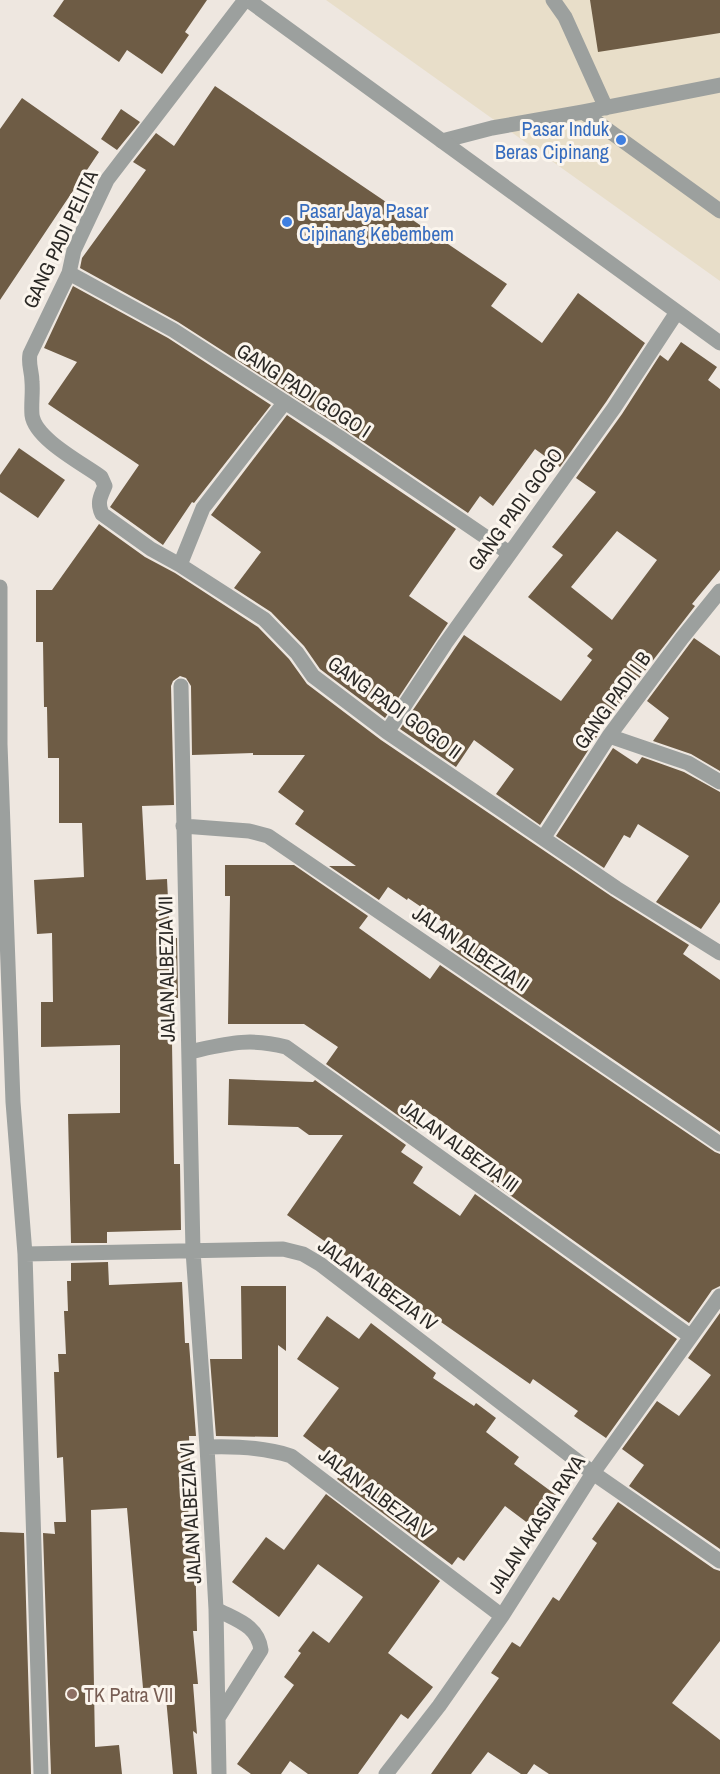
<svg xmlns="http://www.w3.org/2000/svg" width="720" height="1774" font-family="'Archivo Narrow',sans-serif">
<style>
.commercial{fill:#e8dec9}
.building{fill:#6e5c45;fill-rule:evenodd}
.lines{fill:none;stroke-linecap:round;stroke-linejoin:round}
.service{stroke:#9ca09e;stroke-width:15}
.minor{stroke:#9ca09e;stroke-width:15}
.shop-dot{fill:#3f7fe0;stroke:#fbf5ed;stroke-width:2}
.education-dot{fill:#8d6e63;stroke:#fbf5ed;stroke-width:2}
.labels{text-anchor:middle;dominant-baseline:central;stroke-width:6;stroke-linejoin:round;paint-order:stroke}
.shop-label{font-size:20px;fill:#366cbe;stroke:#fbf5ed;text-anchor:end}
.street-label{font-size:20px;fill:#2b2926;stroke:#fbf5ed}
.education-label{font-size:20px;fill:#785e54;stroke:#fbf5ed;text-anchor:start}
</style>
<rect width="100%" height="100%" fill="#eee7e0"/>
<path class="commercial" d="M326,0H720V281Z"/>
<path class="building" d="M64,0H207L185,32L189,35L162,74L127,50L119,62L53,16Z
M590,0H720V33L598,52Z
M215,86L507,284L491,306L542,343L578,293L645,343L606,402L560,467L535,449L493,506L480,496L468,513L344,429L178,322L80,268L82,258L146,170L133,162L156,133L174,146Z
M22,98L99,152L0,300V129Z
M121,109L140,122L117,150L101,139Z
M73,286L168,338L271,405L194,503L192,502L163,545L110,507L139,465L48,404L77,362L44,348Z
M681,342L717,367L708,380L720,389V570L692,604L695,606L596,734L598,735L540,825L496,794L514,769L474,740L456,767L400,729L464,635L561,701L592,660L587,656L593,649L528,597L563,555L552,547L596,492L576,478L622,414L660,355L668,361ZM617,531L657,560L612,620L571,587Z
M287,415L456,529L409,596L448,623L385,718L320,669L304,646L271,612L234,588L261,552L211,515Z
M19,448L65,480L38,518L0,492V475Z
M99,524L145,557L175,573L258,627L289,659L307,684L381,740L611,896L689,945L683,954L720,980V1132L451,949L460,936L448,928L449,926L408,898L407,900L388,887L379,900L329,866H356L295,824L304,811L278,792L305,755H253V753L192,755L191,686L186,678L180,676L173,681L171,686L174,805L142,806L146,880L167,879L170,938H177L178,998H173L174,1043H172L174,1164H180L181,1230L107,1232V1243H71L68,1114L120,1113V1045L41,1047V1002H53L52,933L37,934L34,880L84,877L82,823H59V758H48L47,707H44L43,642H36V590H52Z
M694,638L720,656V771L691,754L653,741L669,718L647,701Z
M613,748L637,764L642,757L684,772L720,792V902L701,929L656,902L689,856L638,824L630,838L624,835L604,868L556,836Z
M225,865H294L368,916L359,928L430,979L440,965L715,1152L720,1154V1286L712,1290L689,1323L486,1178L496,1165L481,1154L483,1151L428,1112L417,1129L326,1064L338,1047L304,1024H228L230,896H225Z
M229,1079L313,1082L315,1080L406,1145L401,1152L423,1167L413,1183L460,1216L475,1194L677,1339L606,1438L574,1416L578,1411L533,1379L530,1384L287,1215L343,1135H309L298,1127L228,1125Z
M108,1262L109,1285L182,1282L185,1343H189L196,1436H189L190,1463H186L189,1524H193L195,1551L197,1631H193L198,1684H193L197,1734L193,1731L197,1774H173L165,1687L143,1688L127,1508L91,1510L95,1747L119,1745L122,1774H51L43,1533L55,1534L54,1522H66L63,1457L57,1458L54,1372H59L58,1354H66L64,1311H68L67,1281H71V1263Z
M241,1286H286V1351L278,1345V1437L216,1436L210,1359H242Z
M720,1313V1549L629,1486L644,1465L622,1449L657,1401L679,1416L711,1375L688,1358Z
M327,1316L359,1339L371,1323L436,1373L433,1378L474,1406L476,1403L496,1418L486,1432L519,1457L514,1464L556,1495L533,1527L505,1506L464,1561L458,1557L452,1565L337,1479L346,1468L303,1436L339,1388L297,1359Z
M326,1494L440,1581L388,1653L433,1687L408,1719L401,1714L358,1774H308L290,1761L281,1774H251L237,1764L294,1685L284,1677L301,1653L298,1651L313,1631L329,1643L363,1597L318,1564L279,1617L232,1582L266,1537L284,1550Z
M618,1502L714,1569L720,1571V1641L672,1703L720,1740V1774H549L534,1764L527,1774H521L488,1752L471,1774H431L499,1678L491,1673L512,1642L520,1647L553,1597L559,1601L597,1543L592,1539Z
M0,1532L24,1533L31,1774H0Z"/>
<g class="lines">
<path class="service" d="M553,0L565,17L606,108
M583,112L720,211
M442,141L492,128L583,112L720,85"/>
<path class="minor" d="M245,0L107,180L74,250L69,273L30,354C28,365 32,371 32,382C33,392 31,404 32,415C35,439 82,463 101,477L105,486C100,497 97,503 102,514L151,549L180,565L264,619L297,653L313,676L387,732L616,888L720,953
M248,0L720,343
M69,273L173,330L339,437L509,553
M180,565L203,508L285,402
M0,587V744L13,1102L25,1254L41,1774
M181,686L193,1251L207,1447L216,1609L219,1774
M387,732L445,644L614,408L677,312
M609,736L688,763L720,782
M183,826L249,831L268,836L720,1144
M544,837L609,736L682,638L720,591
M189,1052C226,1044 248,1037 286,1047L690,1336
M25,1254L283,1249L303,1254L320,1264L593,1473L720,1561
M207,1447C236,1446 264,1447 291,1456L502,1616
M216,1609C236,1620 258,1625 261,1650L218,1718
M386,1774L439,1706L502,1616L593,1473L720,1296"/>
</g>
<g class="shop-dot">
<circle cx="621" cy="140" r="6"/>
<circle cx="287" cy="222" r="6"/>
</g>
<circle class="education-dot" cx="72" cy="1694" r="6"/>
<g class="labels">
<g class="shop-label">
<text x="609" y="128">Pasar Induk<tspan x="609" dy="23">Beras Cipinang</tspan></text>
<text x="299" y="210" text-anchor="start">Pasar Jaya Pasar<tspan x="299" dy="23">Cipinang Kebembem</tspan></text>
</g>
<g class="street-label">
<text transform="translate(60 239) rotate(-65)">GANG PADI PELITA</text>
<text transform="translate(304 390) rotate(33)">GANG PADI GOGO I</text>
<text transform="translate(515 509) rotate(-54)">GANG PADI GOGO</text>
<text transform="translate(612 700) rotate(-54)">GANG PADI I B</text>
<text transform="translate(395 707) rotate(36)">GANG PADI GOGO II</text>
<text transform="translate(471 948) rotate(34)">JALAN ALBEZIA II</text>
<text transform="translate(166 969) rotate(-91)">JALAN ALBEZIA VII</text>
<text transform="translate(460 1146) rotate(36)">JALAN ALBEZIA III</text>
<text transform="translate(378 1284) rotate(36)">JALAN ALBEZIA IV</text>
<text transform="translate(376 1493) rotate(37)">JALAN ALBEZIA V</text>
<text transform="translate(190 1513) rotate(-93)">JALAN ALBEZIA VI</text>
<text transform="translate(536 1524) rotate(-57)">JALAN AKASIA RAYA</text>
</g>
<g class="education-label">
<text x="84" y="1694">TK Patra VII</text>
</g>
</g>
</svg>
